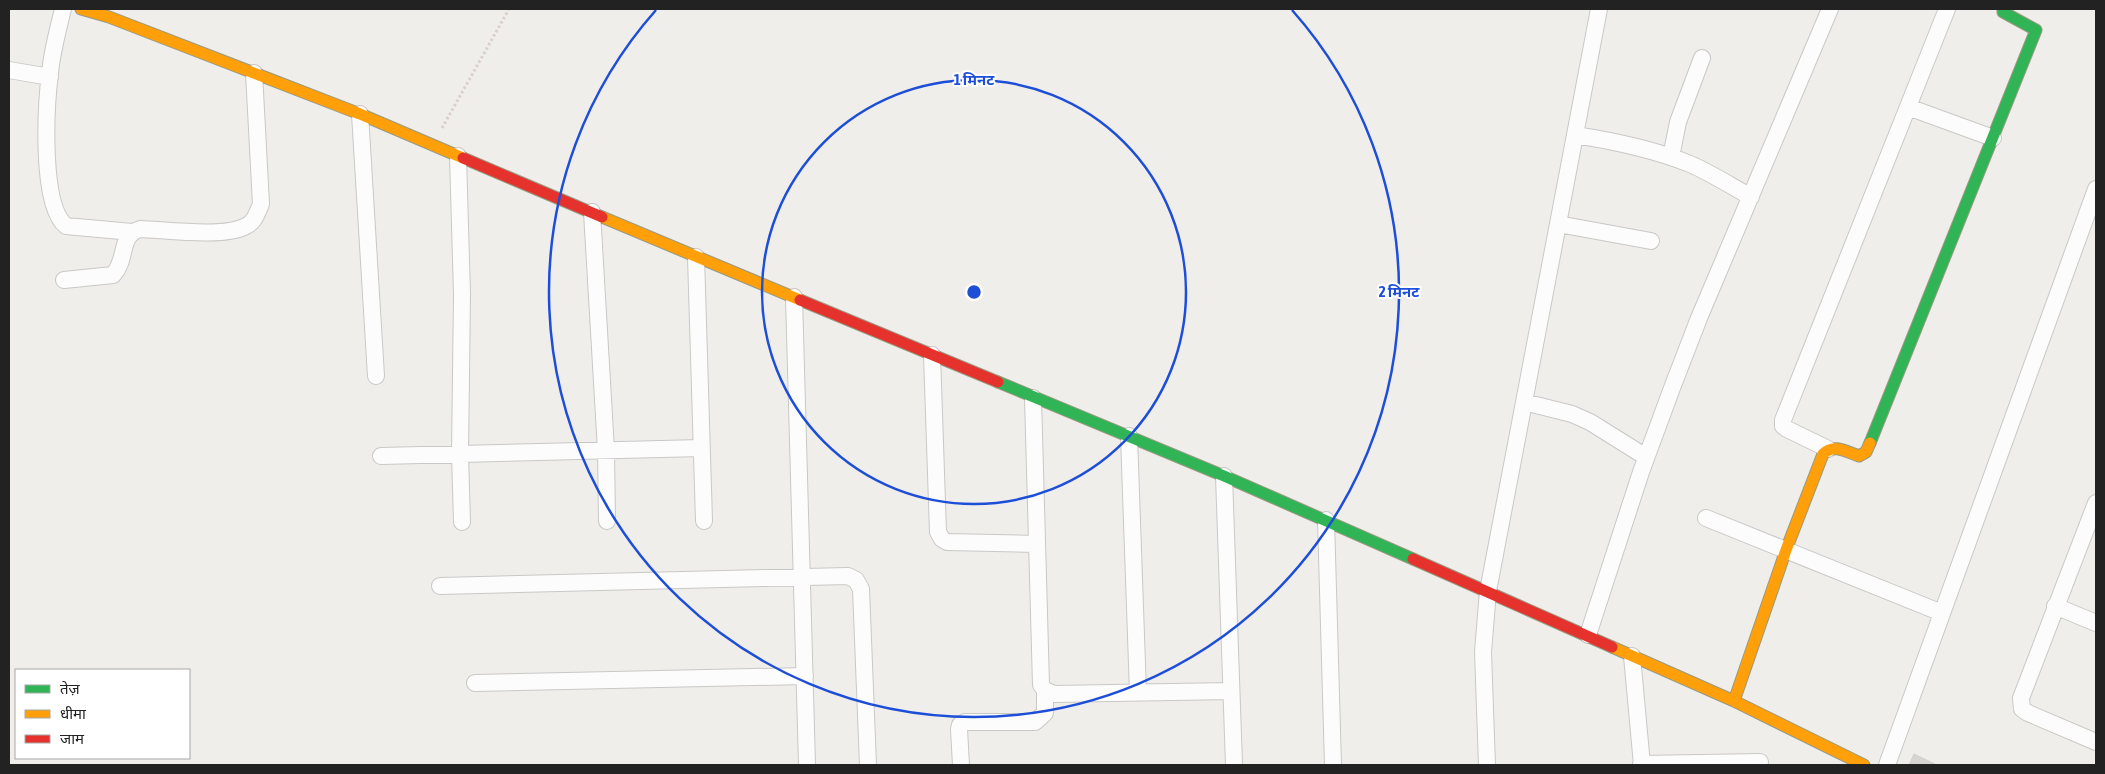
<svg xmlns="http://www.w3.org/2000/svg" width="2105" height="774" font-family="'Asap Condensed','Noto Sans Devanagari',sans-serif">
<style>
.building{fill:#d7d4d2;stroke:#d3d0cc}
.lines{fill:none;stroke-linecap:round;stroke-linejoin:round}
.street-casing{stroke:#c9c8c7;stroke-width:18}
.fast-casing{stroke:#999a82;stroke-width:13}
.slow-casing{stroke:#999a82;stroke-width:13}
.jam-casing{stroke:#999a82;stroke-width:13}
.path{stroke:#dccecd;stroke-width:3;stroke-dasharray:2.5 2.5;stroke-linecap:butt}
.street{stroke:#fdfcfc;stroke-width:16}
.fast{stroke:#30b455;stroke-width:11}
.slow{stroke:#ff9f0a;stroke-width:11}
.jam{stroke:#e5322d;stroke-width:11}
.ring{fill:none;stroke:#1d4ed8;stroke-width:2.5}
.centre{fill:#1d4ed8;stroke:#fff;stroke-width:2.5}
.ring-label{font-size:15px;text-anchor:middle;font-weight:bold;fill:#1d4ed8;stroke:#fff;stroke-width:4;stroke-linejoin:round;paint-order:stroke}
</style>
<rect width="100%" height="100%" fill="#f0eeeb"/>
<path class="building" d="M1914,754L1937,765H1909Z"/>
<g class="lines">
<g class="street-casing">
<path id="street" d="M63,9C58,30 52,51 50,73C46,105 40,205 66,226L132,232
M9,70L50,77
M1908,107L1993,138
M360,114L376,376
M1575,135C1614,141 1653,149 1690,164C1711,173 1731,186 1751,197
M458,156L462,294L460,454L462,522
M1671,157L1678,122L1702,58
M592,212L606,450L607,521
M1558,224L1651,241
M696,257L704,521
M64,280L113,275C128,259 118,236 140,229C167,230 224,238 246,226C255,222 257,213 261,204L254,73
M794,297L807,765
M932,355L938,532L942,539L947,542L1036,544
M1033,398L1041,685L1045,690L1054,694L1231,691
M1524,402L1572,414L1590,422L1646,457
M1129,436L1138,693
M1828,449L1787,429L1783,426V420L1947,9
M381,456L702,448
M1224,476L1234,765
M2096,503L2021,698L2022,709L2028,713L2096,742
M1706,518L1942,613
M1326,520L1333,765
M440,586L848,576L856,580L861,589L868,765
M2055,606L2096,623
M1588,635L1641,472L1672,388L1699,318L1830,9
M1632,656L1642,765
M475,683L805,676
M1641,764L1760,762
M961,765L959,729L960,725L965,722H1035L1045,713V690
M1487,765L1483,652L1488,591L1599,9
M1887,765L2096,189"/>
</g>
<g class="fast-casing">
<path id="fast" d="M998,382L1224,476L1413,559
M1870,443L2036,30L2003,12V9"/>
</g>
<g class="slow-casing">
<path id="slow" d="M81,9L109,17L360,114L463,158
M602,217L800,300
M1612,647L1734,701L1864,765
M1734,701L1786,550L1823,454C1834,443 1847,452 1859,456L1866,452L1870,443"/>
</g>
<g class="jam-casing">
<path id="jam" d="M463,158L602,217
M800,300L998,382
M1413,559L1612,647"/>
</g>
<path class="path" d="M442,128L509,9"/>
<use href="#street" class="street"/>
<use href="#fast" class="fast"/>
<use href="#slow" class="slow"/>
<use href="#jam" class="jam"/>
</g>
<g class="ring">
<circle cx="974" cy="292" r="212"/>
<path d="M1292 10A425 425 0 1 1 656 10"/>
</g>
<circle cx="974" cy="292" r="8" class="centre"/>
<g class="ring-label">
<text x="974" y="85">1 मिनट</text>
<text x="1399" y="297">2 मिनट</text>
</g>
<rect width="2105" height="774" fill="none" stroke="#222222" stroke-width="20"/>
<rect x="15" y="669" width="175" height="90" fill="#ffffff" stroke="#a7a7a7"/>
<rect x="25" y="685" width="25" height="8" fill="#30b455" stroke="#a7a7a7"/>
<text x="60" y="694" font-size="15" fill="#222222">तेज़</text>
<rect x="25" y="710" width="25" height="8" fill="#ff9f0a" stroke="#a7a7a7"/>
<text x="60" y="719" font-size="15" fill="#222222">धीमा</text>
<rect x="25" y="735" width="25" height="8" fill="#e5322d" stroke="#a7a7a7"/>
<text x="60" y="744" font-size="15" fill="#222222">जाम</text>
</svg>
